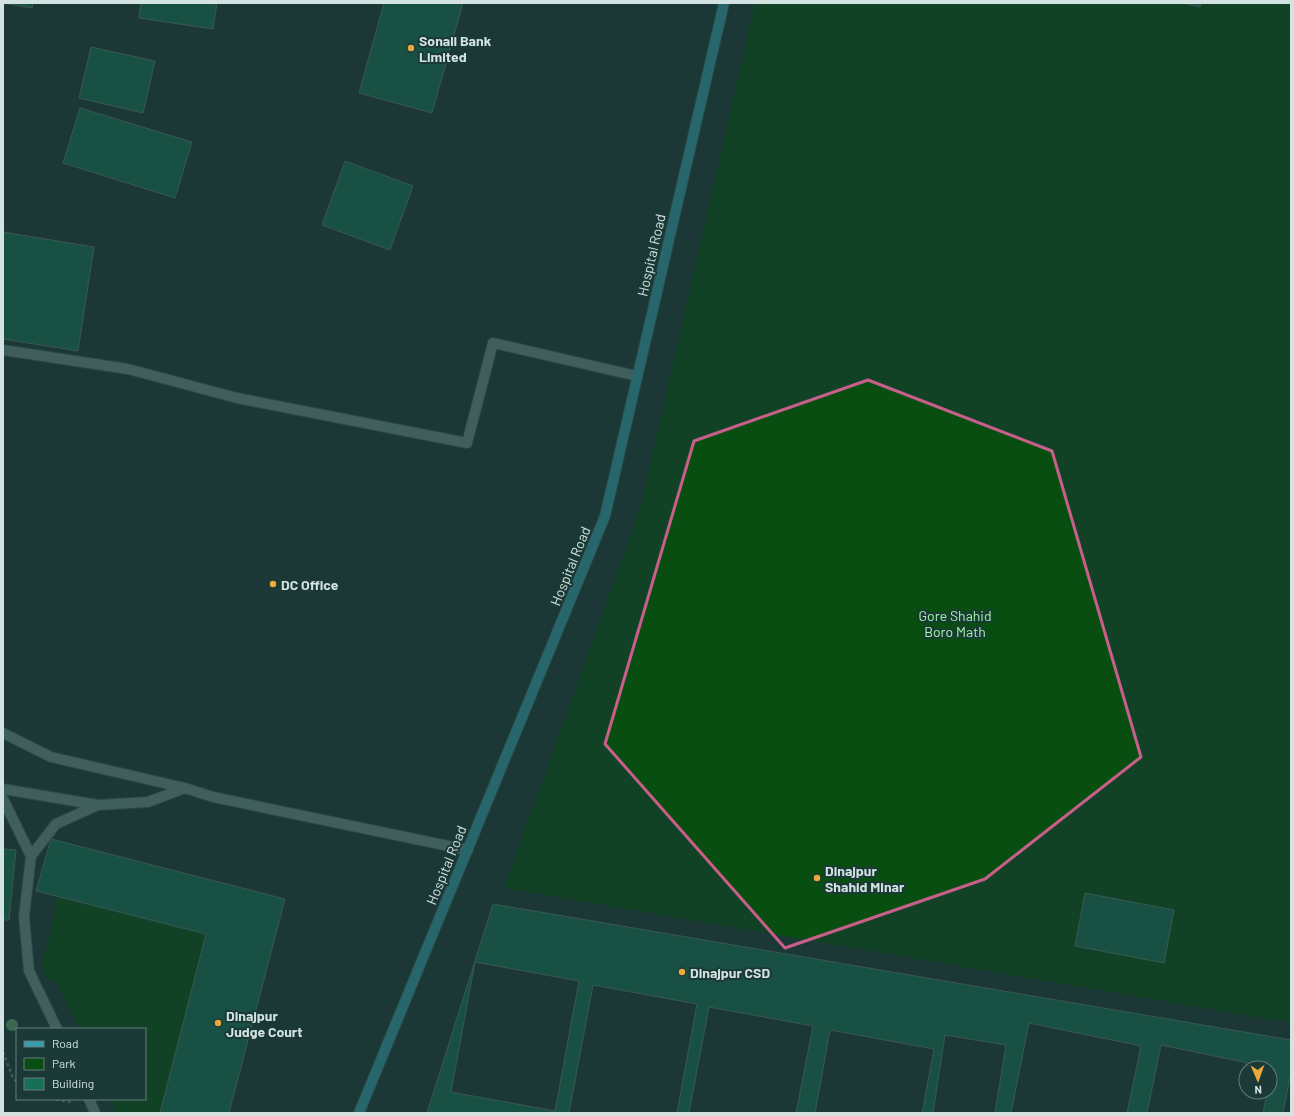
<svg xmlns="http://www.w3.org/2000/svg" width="1294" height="1116" font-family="Barlow,sans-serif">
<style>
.green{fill:#084e11}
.building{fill:#157055;stroke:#607b70;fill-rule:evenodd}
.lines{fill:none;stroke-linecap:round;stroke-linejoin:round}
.minor-casing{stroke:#3c5755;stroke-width:12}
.major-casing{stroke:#3c5755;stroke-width:12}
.path{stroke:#708886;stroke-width:2.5;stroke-dasharray:3 3;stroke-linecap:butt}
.minor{stroke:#6d8d8a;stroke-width:10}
.major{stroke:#379daa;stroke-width:10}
.tree{fill:#64a271}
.marked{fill:none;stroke:#c85f8a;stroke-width:3;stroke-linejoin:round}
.poi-dot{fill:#eca93b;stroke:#1b3937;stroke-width:1.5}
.labels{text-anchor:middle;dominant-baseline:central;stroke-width:4;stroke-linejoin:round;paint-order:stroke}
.poi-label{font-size:14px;font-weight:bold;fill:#d2e3e1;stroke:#1b3937;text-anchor:start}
.street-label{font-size:14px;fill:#d2e3e1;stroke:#1b3937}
.park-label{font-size:14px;fill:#a0f8a0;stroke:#1b3937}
</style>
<rect width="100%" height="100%" fill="#1b3937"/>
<path class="green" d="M755,3H1291V1023L504,888L640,509Z
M57,897L206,934L160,1113H114L112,1099H145V1029H81L71,1014L58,986L44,974L42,960L50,937Z"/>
<path class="building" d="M3,3H33L32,8Z
M141,3H217L213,29L139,18Z
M384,3H463L432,113L359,93Z
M1183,3H1201L1200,7Z
M91,47L155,61L143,113L79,98Z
M80,108L192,142L175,198L63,163Z
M345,161L413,186L390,250L322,225Z
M3,232L94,247L78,351L3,339Z
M51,839L285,899L229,1113H160L206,934L36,891Z
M3,849L16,850L9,920H3Z
M1085,893L1174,910L1164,963L1075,946Z
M493,904L1291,1040V1113H427ZM1246,1068H1270V1092H1246Z
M475,962L579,981L555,1111L451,1092Z
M593,985L697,1004L677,1113H569Z
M709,1007L813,1026L796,1113H689Z
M1029,1023L1141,1046L1127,1113H1011Z
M830,1030L934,1049L922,1113H815Z
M945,1035L1006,1045L995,1113H933Z
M1161,1045L1272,1068L1270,1078V1068H1246V1092H1267L1263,1113H1147Z
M1291,1072V1113H1283Z"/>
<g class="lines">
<g class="minor-casing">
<path id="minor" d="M3,350L128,369L237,398L467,443L493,343L637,376
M3,733L51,757L185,788L213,797L468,850
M3,789L98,805L148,802L185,788
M3,799L31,856L24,917L29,971L57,1029
M31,856L56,824L98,805
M89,1099L95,1113"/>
</g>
<g class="major-casing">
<path id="major" d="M359,1113L605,516L724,3"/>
</g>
<path class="path" d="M3,1052L13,1078L17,1082
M50,1099L71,1102"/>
<use href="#minor" class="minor"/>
<use href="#major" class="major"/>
</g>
<circle class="tree" cx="12" cy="1025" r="6"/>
<path d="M0 0H1294V1116H0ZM868,380L1052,451L1141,757L985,879L785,948L605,744L694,441Z" fill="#1b3937" fill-opacity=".55" fill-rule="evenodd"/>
<path class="marked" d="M868,380L1052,451L1141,757L985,879L785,948L605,744L694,441Z"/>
<g class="poi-dot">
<circle cx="411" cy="48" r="4"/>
<circle cx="273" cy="584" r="4"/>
<circle cx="817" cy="878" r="4"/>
<circle cx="682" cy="972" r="4"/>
<circle cx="218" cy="1023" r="4"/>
</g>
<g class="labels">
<g class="poi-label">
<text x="419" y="40">Sonali Bank<tspan x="419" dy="16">Limited</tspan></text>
<text x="281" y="584">DC Office</text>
<text x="825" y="870">Dinajpur<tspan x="825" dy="16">Shahid Minar</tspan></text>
<text x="690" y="972">Dinajpur CSD</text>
<text x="226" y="1015">Dinajpur<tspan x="226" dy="16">Judge Court</tspan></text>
</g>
<g class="street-label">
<text transform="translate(651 255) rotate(-77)">Hospital Road</text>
<text transform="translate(570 566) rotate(-68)">Hospital Road</text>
<text transform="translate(446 865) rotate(-68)">Hospital Road</text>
</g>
<g class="park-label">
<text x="955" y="615">Gore Shahid<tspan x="955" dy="16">Boro Math</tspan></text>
</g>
</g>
<rect width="1294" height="1116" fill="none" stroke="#d2e3e1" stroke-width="8"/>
<rect x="16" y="1028" width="130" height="72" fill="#1b3937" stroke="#647d7b"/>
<rect x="24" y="1041" width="20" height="6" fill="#379daa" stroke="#647d7b"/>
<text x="52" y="1048" font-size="12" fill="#d2e3e1">Road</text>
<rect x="24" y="1058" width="20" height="12" fill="#084e11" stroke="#647d7b"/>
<text x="52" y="1068" font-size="12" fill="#d2e3e1">Park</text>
<rect x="24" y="1078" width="20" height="12" fill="#157055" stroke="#647d7b"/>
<text x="52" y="1088" font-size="12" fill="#d2e3e1">Building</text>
<g transform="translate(1258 1080) rotate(178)"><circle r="19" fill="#1b3937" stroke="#647d7b"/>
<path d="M0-3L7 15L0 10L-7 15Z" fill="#eca93b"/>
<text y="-6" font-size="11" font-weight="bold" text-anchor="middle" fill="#d2e3e1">N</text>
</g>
</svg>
